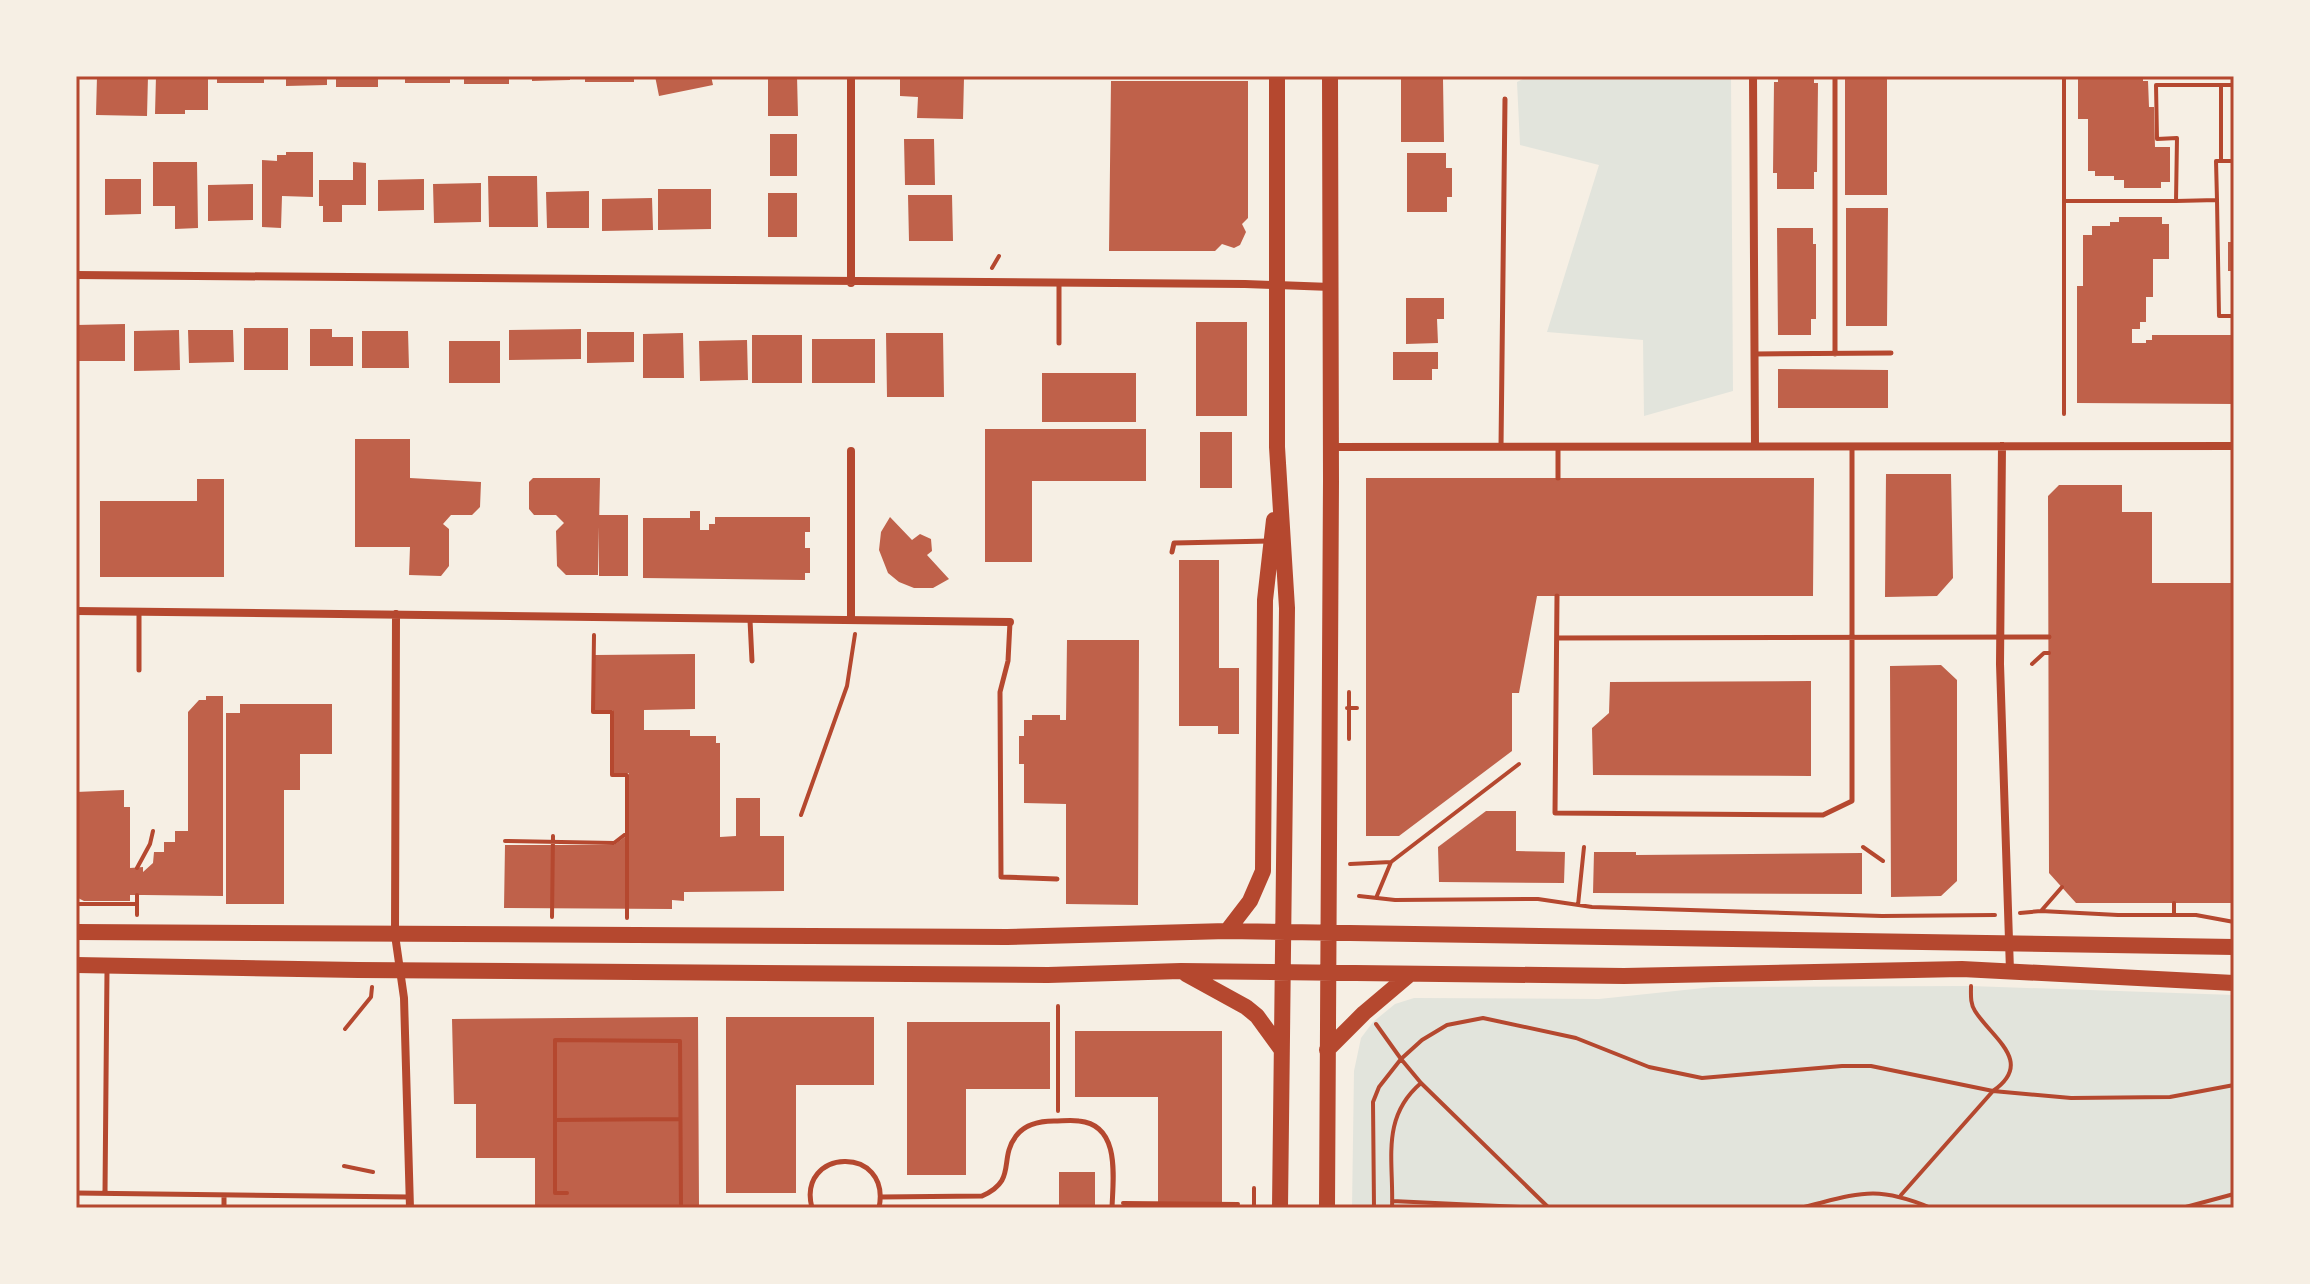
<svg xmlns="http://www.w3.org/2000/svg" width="2310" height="1284" font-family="Signika,sans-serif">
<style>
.green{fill:#e2e4dc}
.building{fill:#bf614a}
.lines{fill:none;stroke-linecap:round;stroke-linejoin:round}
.path{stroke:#b5482f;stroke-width:4}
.service{stroke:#b5482f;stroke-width:5}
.minor{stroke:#b5482f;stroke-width:8}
.secondary{stroke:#b5482f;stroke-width:16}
.neatline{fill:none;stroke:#b5482f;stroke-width:3}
</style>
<rect width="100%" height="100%" fill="#f6efe4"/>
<path class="green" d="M1529,76H1731L1733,391L1644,416L1643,340L1547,332L1599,165L1520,145L1517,82Z
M1971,986L2234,995V1208H1352L1354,1071L1361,1038L1373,1022L1395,1004L1414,998L1599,999L1713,987Z"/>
<path class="building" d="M97,76H148L147,116L96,115Z
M156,76H208V110H185V114H155Z
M217,76H264V83H217Z
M286,76H327V85L286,86Z
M336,76H378V87H336Z
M405,76H450V83H405Z
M464,76H509V84H464Z
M532,76H570V80L532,81Z
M585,76H634V82H585Z
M655,76H711L713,85L659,96Z
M768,76H797L798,116H768Z
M900,76L964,78L963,119L917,118L918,97L900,96Z
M1778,76H1814V83H1818L1817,172H1814V189H1777V173H1773L1774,82H1778Z
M1845,76H1887V195H1845Z
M2078,76H2143V81H2148L2149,107H2154L2155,147H2170V182H2161V188H2124V180H2114V176H2095V171H2088V119H2078Z
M1401,79H1443L1444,142H1401Z
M1111,81H1248V218L1242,224L1246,232L1240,245L1234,248L1222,244L1215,251H1109Z
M770,134H797V176H770Z
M904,139H934L935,185H905Z
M286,152H313V197L282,196L281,228L262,227V160L277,161V155H286Z
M1407,153H1446V168H1452V197H1447V212H1407Z
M153,162H197L198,228L175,229V206H153Z
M353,162L366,163V205H342V222H323V206H319V180H353Z
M488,176H537L538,227H489Z
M105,179H141V214L105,215Z
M424,179V210L378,211V180Z
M481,183V222L434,223L433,184Z
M253,184V220L208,221V185Z
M658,189H711V229L658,230Z
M589,191V228H547L546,192Z
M768,193H797V237H768Z
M908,195H952L953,241H909Z
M652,198L653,230L602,231V199Z
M1846,208H1888L1887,326H1846Z
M2119,217H2162V224H2169V259H2153V297H2146V322H2140V329H2132V343H2146V340H2152V335H2234V404L2077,403V286H2083V235H2092V226H2110V222H2119Z
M1777,228H1813V244H1816V319H1811V335H1778Z
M2228,242H2234V271H2228Z
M1406,298H1444V319H1437L1438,343L1406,344Z
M1196,322H1247V416H1196Z
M125,324V361H76V325Z
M244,328H288V370H244Z
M310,329H332V337H353V366H310Z
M581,329V359L509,360V330Z
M179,330L180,370L134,371V331Z
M188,330H233L234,362L189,363Z
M362,331H408L409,368H362Z
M587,332H634V362L587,363Z
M683,333L684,378H643V334Z
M886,333H943L944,397H887Z
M752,335H802V383H752Z
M812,339H875V383H812Z
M747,340L748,380L700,381L699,341Z
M449,341H500V383H449Z
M1393,352H1438V369H1432V380H1393Z
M1778,369L1888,370V408H1778Z
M1042,373H1136V422H1042Z
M985,429H1146V481H1032V562H985Z
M1200,432H1232V488H1200Z
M355,439H410V478L481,482L480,507L472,515H451L443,524L449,529V566L441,576L409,575L410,547H355Z
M1886,474H1951L1953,578L1937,596L1885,597Z
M533,478H600L598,575H566L557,566L556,531L564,523L556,515H534L529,509V482Z
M1366,478H1814L1813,596H1537L1519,693H1512V751L1399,836H1366Z
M197,479H224V577H100V501H197Z
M2059,485H2122V512H2152V583H2234V903H2076L2049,873L2048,496Z
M690,511H700V530H709V524H715V517H810V532H805V548H810V573H805V580L643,578V518H690Z
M599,515H628V576H599Z
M890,517L912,540L920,534L931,539L932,551L927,555L949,579L933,588H914L899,582L888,573L879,550L881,532Z
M1179,560H1219V668H1239V734H1218V726H1179Z
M1067,640H1139L1138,905L1066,904V804L1024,803V764H1019V736H1024V720H1032V715H1060V720H1066Z
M695,654V709L644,710V730H690V736H716V743H720V837L736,836V798H760V836H784V891L684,892V901L672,900V909L504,908L505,845H614L629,834V773H613V710H595V655Z
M1941,665L1957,680V881L1941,896L1891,897L1890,666Z
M1811,681V776L1593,775L1592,728L1609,713L1610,682Z
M206,696H223V896L144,895H130V901H84L76,897V792L124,790V807H130V868L143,867V872L153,863L154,852H164V842H175V831H188V712L199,700H206Z
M240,704H332V754H300V790H284V904H226V713H240Z
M1486,811H1516V851L1565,852L1564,883L1439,882L1438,847Z
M1594,852H1636V855L1862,853V894L1593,893Z
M698,1017L699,1208H554V1205H535V1158H476V1104H454L452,1019Z
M726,1017H874V1085H796V1193H726Z
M907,1022H1050V1089H966V1175H907Z
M1075,1031H1222V1208H1158V1097H1075Z
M1059,1172H1095V1208H1059Z"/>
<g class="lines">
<path class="path" d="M2064,76V414
M2221,85V161
M2234,85H2156L2157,139L2177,138L2176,201L2217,200L2219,316H2234
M2217,200L2216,161H2234
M2064,201H2176
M992,268L999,256
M2032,664L2044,653H2049
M1349,692V739
M1347,708H1357
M801,815L847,686L855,634
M627,833V918
M505,841L614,843L627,833V775H612V712H593L594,635
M1863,847L1883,861
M1391,862L1519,764
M1350,864L1391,862L1376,898
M137,868L150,844L153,831
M137,895V915
M1359,896L1395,900L1538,899L1592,907L1882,916L1995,915
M2174,903V915
M76,904H137
M1578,905L1584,847
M2041,911L2062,887
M2020,913L2041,911L2118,915H2196L2234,922
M552,917L553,836
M1058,1006V1111
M345,1029L371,997L372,987
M555,1120L680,1119
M344,1166L373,1172
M567,1193H555V1040L680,1041L681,1208
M1901,1195L1993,1091C2035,1062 1992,1038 1975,1011C1970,1003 1971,995 1971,986
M1392,1201L1543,1208
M1123,1203L1238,1204
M1254,1208V1188
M1374,1208L1373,1102L1379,1087L1401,1059L1376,1024
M1392,1208C1394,1161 1380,1118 1421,1083
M1549,1208L1421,1083L1401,1059L1422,1040L1447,1025L1483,1018L1576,1038L1649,1067L1702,1078L1842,1066H1871L1993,1091L2071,1098L2170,1097L2234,1085
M1800,1208C1858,1194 1874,1184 1931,1208
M2182,1208L2234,1194"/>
<path class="service" d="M1059,283V343
M1755,354L1891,353
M1835,354V76
M1501,447L1505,99
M1558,448V478
M1172,552L1174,543L1270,541
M1557,596L1555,813L1823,815L1852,801V447
M750,620L752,661
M1010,622L1008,661L1000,692L1001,877L1057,879
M1557,638L2049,637
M139,670V612
M76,1193L409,1197
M105,1193L107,970
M881,1197L982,1196C1018,1180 998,1160 1016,1136C1025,1124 1040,1121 1054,1121C1062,1121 1071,1120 1079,1121C1121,1125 1113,1178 1112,1208
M224,1208V1195
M812,1208C796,1148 892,1144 879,1208"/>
<path class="minor" d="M1753,76L1755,446
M76,275L1245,284L1331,287
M851,283V76
M2002,446L2000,664L2010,971
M1331,447L2234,446
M851,451V620
M76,611L1010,622
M396,614L395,935L404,998L410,1208"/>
<path class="secondary" d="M1277,76V447L1287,608L1280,1208
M1227,931L1250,901L1263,871L1265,600L1274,520
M76,932L1007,937L1227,931L2234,947
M76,965L358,970L1048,975L1181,971L1624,976L1962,969L2234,983
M1186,974L1246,1007L1257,1016L1281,1049
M1327,1050L1364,1013L1409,975
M1327,1208L1331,481L1330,76"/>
</g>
<rect width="2310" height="1284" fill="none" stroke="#f6efe4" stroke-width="156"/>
<rect x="78" y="78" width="2154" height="1128" class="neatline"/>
</svg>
